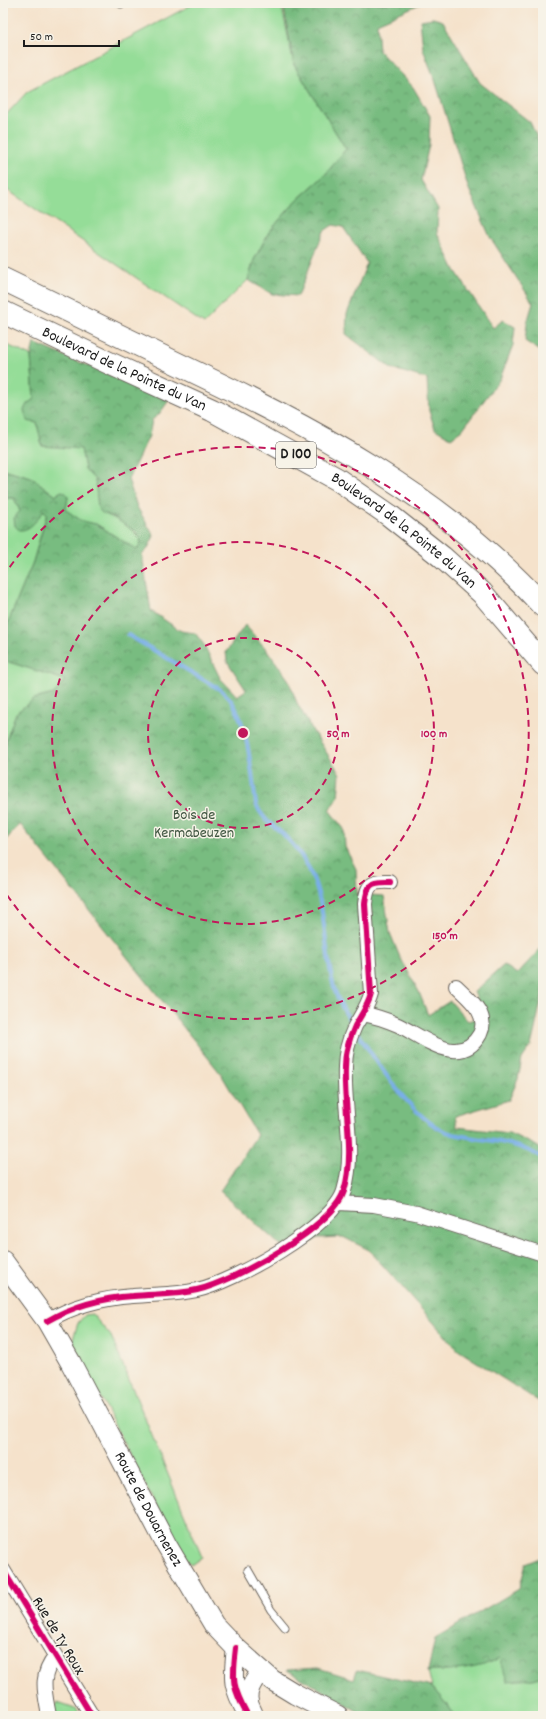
<svg xmlns="http://www.w3.org/2000/svg" width="546" height="1719" font-family="Dekko,sans-serif">
<style>
.green{fill:#95dd98;stroke:#587c5a}
.forest{fill:url(#forest-crowns);stroke:#4a6c4e}
.lines{fill:none;stroke-linecap:round;stroke-linejoin:round}
.stream{stroke:#79afe8;stroke-width:4}
.service-casing{stroke:#686159;stroke-width:9}
.minor-casing{stroke:#686159;stroke-width:16}
.tertiary-casing{stroke:#686159;stroke-width:20}
.secondary-casing{stroke:#686159;stroke-width:22}
.trunk-casing{stroke:#686159;stroke-width:24}
.service{stroke:#fff;stroke-width:7}
.minor{stroke:#fff;stroke-width:14}
.tertiary{stroke:#fff;stroke-width:18}
.secondary{stroke:#fff;stroke-width:20}
.trunk{stroke:#fff;stroke-width:22}
.cycleway-casing{stroke:#f7f3e8;stroke-width:8}
.cycleway{stroke:#d6006c;stroke-width:6}
.ring{fill:none;stroke:#c2185b;stroke-width:2;stroke-dasharray:7 5}
.labels{text-anchor:middle;dominant-baseline:central;stroke-width:3;stroke-linejoin:round;paint-order:stroke}
.shield{fill:#f7f3e8;stroke:#5e5c59;stroke-width:1}
.shield-label{font-size:15px;font-weight:bold;fill:#1c1c1c}
.street-label{font-size:16px;fill:#1c1c1c;stroke:#f7f3e8}
.park-label{font-size:16px;fill:#405641;stroke:#f7f3e8}
.centre{fill:#c2185b;stroke:#f7f3e8;stroke-width:2}
.ring-label{font-size:12px;text-anchor:middle;font-weight:bold;fill:#c2185b;stroke:#f7f3e8;stroke-width:3;stroke-linejoin:round;paint-order:stroke}
</style>
<defs>
<pattern id="forest-crowns" width="20" height="18" patternUnits="userSpaceOnUse"><rect width="20" height="18" fill="#78bc80"/><path d="M2 6a3 3 0 1 1 6 0M12 15a3 3 0 1 1 6 0" fill="none" stroke="#629868"/></pattern>
</defs>
<rect width="100%" height="100%" fill="#f7f3e8"/>
<filter id="ink" filterUnits="userSpaceOnUse"><feTurbulence type="fractalNoise" baseFrequency=".025" numOctaves="2"/><feDisplacementMap in="SourceGraphic" scale="8" xChannelSelector="R" yChannelSelector="G"/><feConvolveMatrix kernelMatrix="1 2 1 2 8 2 1 2 1" color-interpolation-filters="sRGB"/></filter>
<filter id="wash" filterUnits="userSpaceOnUse"><feTurbulence type="fractalNoise" baseFrequency=".012" numOctaves="4" result="noise"/><feDisplacementMap in="SourceGraphic" scale="16" xChannelSelector="R" yChannelSelector="G"/><feGaussianBlur stdDeviation="0.9" result="paint"/><feColorMatrix in="noise" values="0 0 0 0 0 0 0 0 0 0 0 0 0 0 0 0 0 1.4 0 .05"/><feComposite in="paint" operator="in"/></filter>
<g filter="url(#wash)">
<rect width="100%" height="100%" fill="#f5e2cb"/>
<path class="green" d="M195,3H281L294,65L346,149L325,175L297,200L269,232L254,260L248,280L204,324L3,187V118L27,92Z
M3,343L31,356L34,399L27,404L37,423L42,446L81,448L85,469L95,480L102,513C117,519 133,527 141,541L137,550L96,524L82,522L66,510L68,497L59,492L56,496L31,477L3,469Z
M3,498H14L20,511L31,526L45,509L47,513L33,562L3,635Z
M3,660L65,680L54,694L34,699L16,713L3,749Z
M92,1314L111,1336L202,1557L191,1565L178,1549L72,1342L78,1323L85,1315Z
M500,1658L533,1679L543,1676V1716H456L432,1687L428,1671H452Z
M58,1703L75,1709L82,1716H54L53,1708Z"/>
<path class="forest" d="M283,3H422L377,23L379,51L413,87L430,116L429,145L421,180L438,209L437,233L455,270L493,328L503,320L515,327L513,345L500,379L462,430L451,438L435,429L429,411L427,379L390,368L346,334L347,314L367,263L343,227L333,225L324,231L298,296L272,294L248,280L254,260L269,232L297,200L325,175L346,149L294,65Z
M433,18L443,21L480,83L530,122L543,150V353L525,341L527,323L533,303L490,237L468,187L435,80L423,49L420,20Z
M34,343L169,400L160,413L152,420L149,436L128,479L137,507L154,536L147,550L142,555L151,611L181,631L195,633L204,645L220,678L237,696L246,690L227,661L226,652L245,625L267,650L288,679L297,703L311,728L340,774L338,797L329,810L344,829L345,847L356,869L357,894L384,896L390,933L399,955L419,992L428,1015L450,1001L468,1021L484,1016L474,992L504,965L517,974L543,946V992L535,1029L531,1046L522,1059L518,1079L509,1100L455,1116L457,1127L509,1133L537,1146L543,1151V1404L458,1350L369,1250L343,1237L318,1238L291,1255L220,1191L257,1135L221,1074L20,824L3,843V749L16,713L34,699L54,694L65,680L3,660V635L33,562L47,514L44,510C38,518 31,531 19,530L15,526L14,518L20,511L14,498H3V469L31,477L56,496L61,491L65,492L68,497L66,510L82,521L96,524L137,550L141,541L136,532L113,517L102,513L98,508L95,480L85,469L81,449L42,446L37,423L27,421L24,410L27,404L34,399L31,356Z
M543,1557V1676L533,1679L507,1681L500,1658C478,1670 453,1671 428,1671L435,1638L519,1589L526,1564Z
M318,1668L354,1679L357,1670L432,1687L456,1716H366L287,1670Z"/>
<g class="lines">
<path class="stream" d="M128,635L221,690C225,694 229,697 232,702C248,725 252,776 256,804C262,819 272,824 284,835C296,847 307,862 313,878C327,914 324,954 335,991C339,1003 346,1014 352,1024
M357,1032C377,1062 415,1125 453,1134C487,1142 511,1139 543,1158"/>
</g>
</g>
<g filter="url(#ink)">
<g class="lines">
<g class="service-casing">
<path id="service" d="M120,3L121,4
M248,1570L271,1610L285,1627"/>
</g>
<g class="minor-casing">
<path id="minor" d="M363,1014C375,1016 387,1020 398,1025C422,1036 460,1070 480,1034C490,1014 468,998 456,986
M339,1203L374,1205L416,1213L543,1254
M47,1321C73,1306 103,1298 133,1296C154,1294 176,1295 197,1290C233,1282 333,1227 344,1191C356,1151 343,1108 345,1067C345,1053 349,1039 355,1026C361,1015 368,1006 371,994L365,904C367,885 370,881 390,882
M3,1570L92,1716
M49,1716C45,1692 39,1677 55,1657"/>
</g>
<g class="tertiary-casing">
<path id="tertiary" d="M236,1648C232,1681 232,1687 248,1716
M253,1712C243,1696 251,1684 261,1671"/>
</g>
<g class="secondary-casing">
<g id="secondary">
<path id="s1" d="M3,1261L47,1321L71,1363L166,1544L214,1625L236,1648L272,1680L295,1694L338,1716"/>
</g>
</g>
<g class="trunk-casing">
<g id="trunk">
<path d="M3,279C61,307 120,336 178,364C312,428 442,495 543,606"/>
<path id="s2" d="M3,312L107,362L212,410L337,479L389,515L442,557L482,593L543,664"/>
</g>
</g>
<use href="#service" class="service"/>
<use href="#minor" class="minor"/>
<use href="#tertiary" class="tertiary"/>
<use href="#secondary" class="secondary"/>
<use href="#trunk" class="trunk"/>
<g class="cycleway-casing">
<path id="cycleway" d="M47,1321C73,1306 103,1298 133,1296C154,1294 176,1295 197,1290C233,1282 333,1227 344,1191C356,1151 343,1108 345,1067C345,1053 349,1039 355,1026C361,1015 368,1006 371,994L365,904C367,885 370,881 390,882
M3,1570L92,1716
M236,1648C232,1681 232,1687 248,1716"/>
</g>
<use href="#cycleway" class="cycleway"/>
</g>
</g>
<g class="ring">
<circle cx="243" cy="733" r="95"/>
<circle cx="243" cy="733" r="191"/>
<path d="M3 577A286 286 0 1 1 3 889"/>
</g>
<g class="labels">
<rect class="shield" x="276" y="442" width="40" height="26" rx="3"/>
<g class="shield-label">
<text x="296" y="455">D 100</text>
</g>
<g class="street-label">
<text stroke="none"><textPath href="#s2" startOffset="134">Boulevard de la Pointe du Van</textPath></text>
<text stroke="none"><textPath href="#s2" startOffset="458">Boulevard de la Pointe du Van</textPath></text>
<text stroke="none"><textPath href="#s1" startOffset="288">Route de Douarnenez</textPath></text>
<text transform="translate(58 1636) rotate(59)">Rue de Ty Roux</text>
</g>
<g class="park-label">
<text x="194" y="815">Bois de<tspan x="194" dy="18">Kermabeuzen</tspan></text>
</g>
</g>
<circle cx="243" cy="733" r="6" class="centre"/>
<g class="ring-label">
<text x="338" y="737">50 m</text>
<text x="434" y="737">100 m</text>
<text x="445" y="939">150 m</text>
</g>
<rect width="546" height="1719" fill="none" stroke="#f7f3e8" stroke-width="16"/>
<path d="M24 40v6h95v-6" fill="none" stroke="#1c1c1c" stroke-width="2"/>
<text x="30" y="40" font-size="12" fill="#1c1c1c" stroke="#f7f3e8" stroke-width="3" paint-order="stroke">50 m</text>
</svg>
